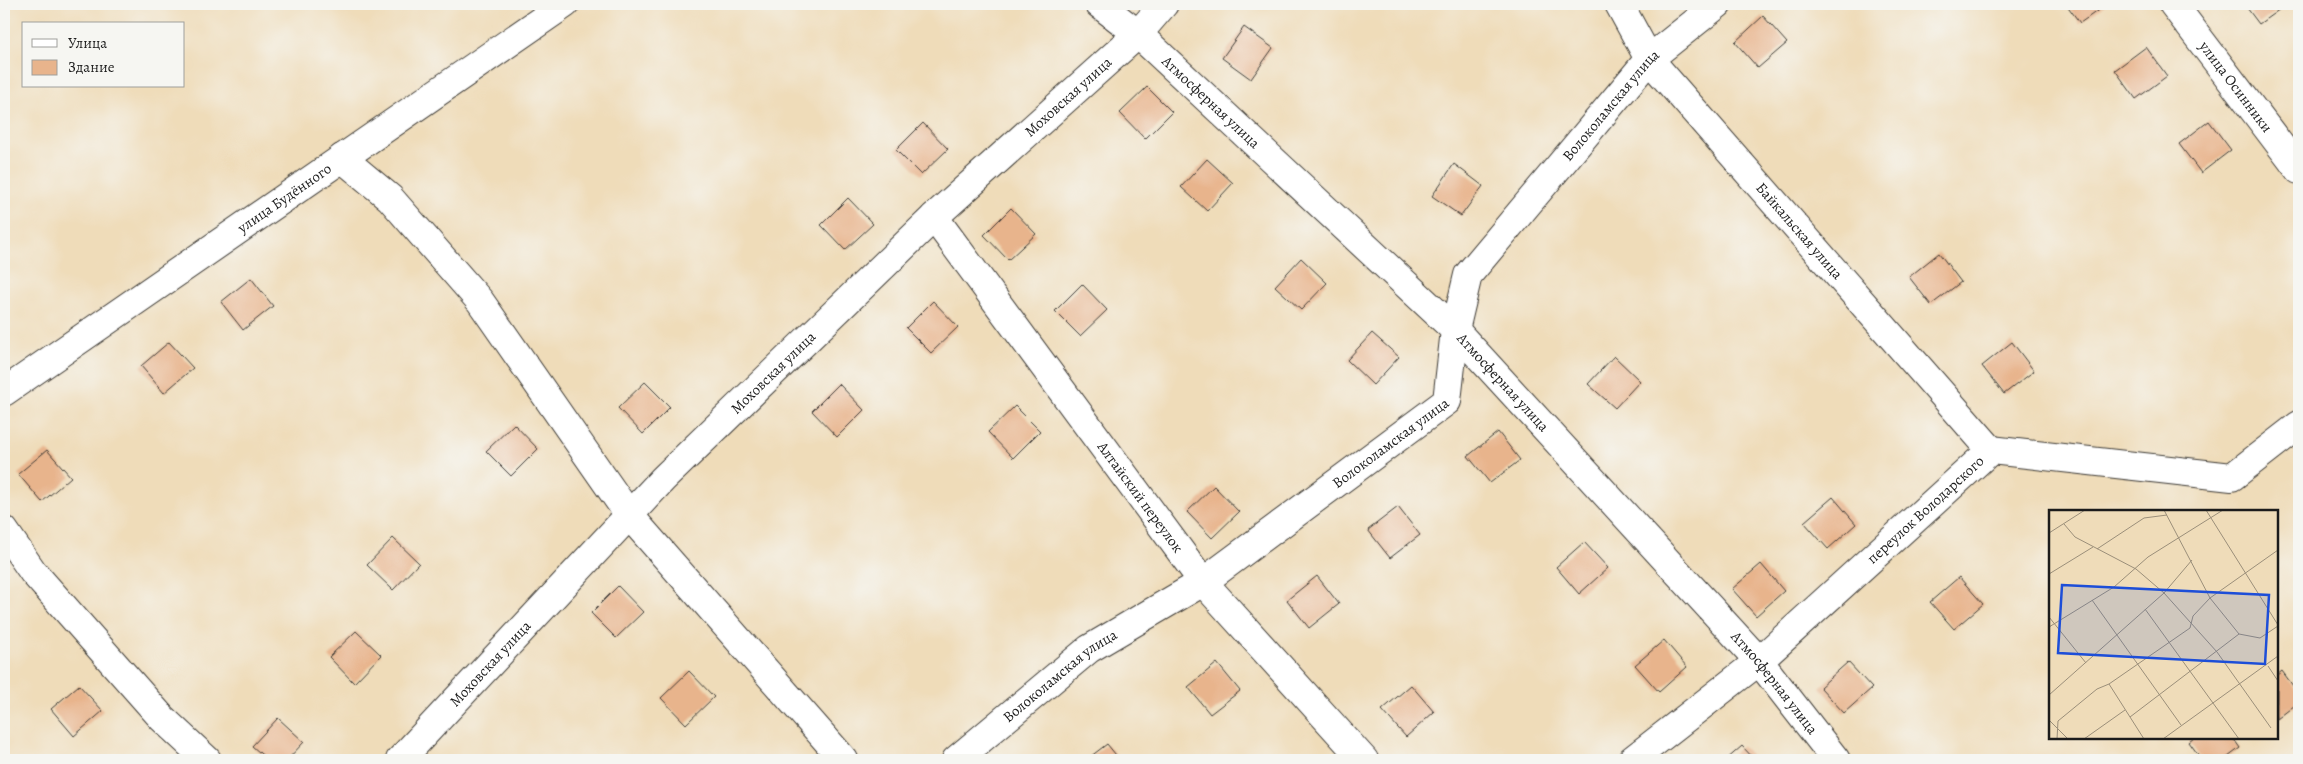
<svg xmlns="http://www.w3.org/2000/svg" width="2303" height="764" font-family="Alegreya,serif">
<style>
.building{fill:#e8b48c}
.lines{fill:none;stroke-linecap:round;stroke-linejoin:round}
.minor-casing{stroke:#3c3934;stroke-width:30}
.minor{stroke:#fff;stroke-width:28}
.labels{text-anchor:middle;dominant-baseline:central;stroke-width:4;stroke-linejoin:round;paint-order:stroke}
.street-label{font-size:15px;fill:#1c1c1c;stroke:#f6f6f2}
.inset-road{fill:none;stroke:#9b8f7a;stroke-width:1}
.view{fill:#1d4ed8;fill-opacity:0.15;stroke:#1d4ed8;stroke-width:2.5}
.inset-edge{fill:none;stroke:#1c1c1c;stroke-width:2.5}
</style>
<rect width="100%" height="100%" fill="#f6f6f2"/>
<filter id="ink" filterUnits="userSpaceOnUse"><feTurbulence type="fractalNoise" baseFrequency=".02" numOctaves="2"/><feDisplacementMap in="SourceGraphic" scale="10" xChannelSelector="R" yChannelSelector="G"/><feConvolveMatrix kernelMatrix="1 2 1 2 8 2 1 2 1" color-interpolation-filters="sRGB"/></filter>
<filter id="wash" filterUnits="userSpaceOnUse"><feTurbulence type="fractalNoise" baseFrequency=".0096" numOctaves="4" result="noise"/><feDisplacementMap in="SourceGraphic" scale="20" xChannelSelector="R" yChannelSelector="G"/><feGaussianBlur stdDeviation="1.12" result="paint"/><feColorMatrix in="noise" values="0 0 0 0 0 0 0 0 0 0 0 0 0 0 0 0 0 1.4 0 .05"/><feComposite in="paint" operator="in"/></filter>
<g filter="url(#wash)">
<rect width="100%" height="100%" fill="#efdcb9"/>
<g id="blocks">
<path class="building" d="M2066,4H2107L2080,23Z
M2244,4H2287L2259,24Z
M1763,16L1787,43L1758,68L1735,42Z
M1244,27L1273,48L1251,79L1222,58Z
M2146,47L2167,76L2136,99L2115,70Z
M1147,87L1172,112L1145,139L1120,113Z
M2209,121L2231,150L2201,173L2179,144Z
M923,123L948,149L921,175L896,150Z
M1207,159L1233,183L1207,211L1181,187Z
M1454,164L1483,186L1461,216L1432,196Z
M848,198L873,224L845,250L821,225Z
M1011,208L1036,234L1008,260L984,235Z
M1939,253L1961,282L1931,305L1909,277Z
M1301,258L1327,283L1301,310L1275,286Z
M251,278L273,306L243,330L221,302Z
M1082,284L1107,310L1080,336L1055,311Z
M933,301L958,327L931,353L906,328Z
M1372,333L1399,357L1373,385L1347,360Z
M169,342L193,368L164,393L141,366Z
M2012,342L2034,371L2004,394L1982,366Z
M1614,356L1640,381L1615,408L1588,384Z
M645,382L670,407L643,434L618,408Z
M839,384L864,410L837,437L812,411Z
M1015,406L1040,431L1013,458L988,432Z
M514,424L538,449L511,476L486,451Z
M1498,432L1520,460L1490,483L1468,456Z
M47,450L71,477L42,502L18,474Z
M1214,486L1239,512L1212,538L1187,512Z
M1833,497L1856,524L1828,549L1804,522Z
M1398,507L1420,535L1390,558L1368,530Z
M393,538L419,563L393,590L367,565Z
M1584,542L1608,568L1579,594L1556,567Z
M1761,564L1784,591L1756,616L1732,589Z
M1317,576L1339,604L1309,628L1287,600Z
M1959,577L1983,604L1954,629L1930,602Z
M618,586L643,612L616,638L591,613Z
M356,631L381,655L354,683L329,657Z
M1664,640L1687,667L1659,692L1635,665Z
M1848,662L1872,688L1844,713L1820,687Z
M1217,663L1240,691L1210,714L1188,687Z
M689,671L714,697L686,724L661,698Z
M2282,671L2299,694V702L2277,719V675Z
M79,685L103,711L74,736L51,709Z
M1411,685L1434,712L1406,737L1382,710Z
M278,718L304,742L287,760H268L252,746Z
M2194,738H2233L2240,748L2224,760H2202L2189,742Z
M1107,744L1120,760H1086Z
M1742,746L1755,760H1726Z"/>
</g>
</g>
<g filter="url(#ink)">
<use href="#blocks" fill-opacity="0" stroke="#3c3934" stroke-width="1"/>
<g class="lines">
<g class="minor-casing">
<g id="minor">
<path id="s1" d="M1099,4L1138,34L1455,330L1759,661L1836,760"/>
<path id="s2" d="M1619,4L1649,59L1991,450"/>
<path id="s3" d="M2173,4L2299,170"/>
<path d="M342,158L390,198L480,301L629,515L844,760"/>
<path id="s4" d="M934,217L1203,582L1364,760"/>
<path id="s5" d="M4,392L565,4"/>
<path d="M4,530L33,572L162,718L207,760"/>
<path id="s6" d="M400,760L663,479L934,217L1138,34L1164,4"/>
<path id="s7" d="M956,760L1089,649L1203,582L1447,401L1455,330L1468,275L1649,59L1718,4"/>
<path id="s8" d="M1632,760L1759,661L1991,450L2232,477L2299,425"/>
</g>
</g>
<use href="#minor" class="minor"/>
</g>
</g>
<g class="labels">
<g class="street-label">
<text stroke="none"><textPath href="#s3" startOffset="104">улица Осинники</textPath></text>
<text stroke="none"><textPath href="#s6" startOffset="942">Моховская улица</textPath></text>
<text stroke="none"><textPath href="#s1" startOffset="149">Атмосферная улица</textPath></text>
<text stroke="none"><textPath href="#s7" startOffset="959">Волоколамская улица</textPath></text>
<text stroke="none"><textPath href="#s5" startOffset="341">улица Будённого</textPath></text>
<text stroke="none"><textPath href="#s2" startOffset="291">Байкальская улица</textPath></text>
<text stroke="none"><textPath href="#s6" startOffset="538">Моховская улица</textPath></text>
<text stroke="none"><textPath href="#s1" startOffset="554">Атмосферная улица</textPath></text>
<text stroke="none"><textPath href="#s7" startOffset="539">Волоколамская улица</textPath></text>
<text stroke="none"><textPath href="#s4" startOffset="348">Алтайский переулок</textPath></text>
<text stroke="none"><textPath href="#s8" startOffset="386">переулок Володарского</textPath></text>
<text stroke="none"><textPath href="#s6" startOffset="132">Моховская улица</textPath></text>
<text stroke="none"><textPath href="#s7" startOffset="134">Волоколамская улица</textPath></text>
<text stroke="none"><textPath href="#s1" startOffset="959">Атмосферная улица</textPath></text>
</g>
</g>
<g transform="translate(2049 510)">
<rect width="229" height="229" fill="#efdcb9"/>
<path class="inset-road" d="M115,0L161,88L190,124M157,0L229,115M15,14L26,27L87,59L115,83L168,142L222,218M0,23L36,0M48,39L95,8L118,5M0,64L44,37M43,90L132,215M96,99L190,229M0,107L37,153M0,117L65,77L99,47L174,0M219,156L229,171M60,174L95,229M0,185L115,83L143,50M81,207L190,124L211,128L229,116M0,210L19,229M8,229L9,211L48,179L60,174L141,118L144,106L161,88L229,40M35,229L76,200M114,229L229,146"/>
<path class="view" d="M13,75L220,85L216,154L9,143Z"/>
<rect width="229" height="229" class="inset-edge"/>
</g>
<rect width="2303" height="764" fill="none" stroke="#f6f6f2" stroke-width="20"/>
<rect x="22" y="22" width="162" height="65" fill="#f6f6f2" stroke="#9f9f9c"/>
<rect x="32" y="39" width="25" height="8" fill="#ffffff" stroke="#9f9f9c"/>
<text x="68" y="48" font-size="15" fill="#1c1c1c">Улица</text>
<rect x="32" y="60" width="25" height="15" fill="#e8b48c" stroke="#9f9f9c"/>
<text x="68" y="72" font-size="15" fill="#1c1c1c">Здание</text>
</svg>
